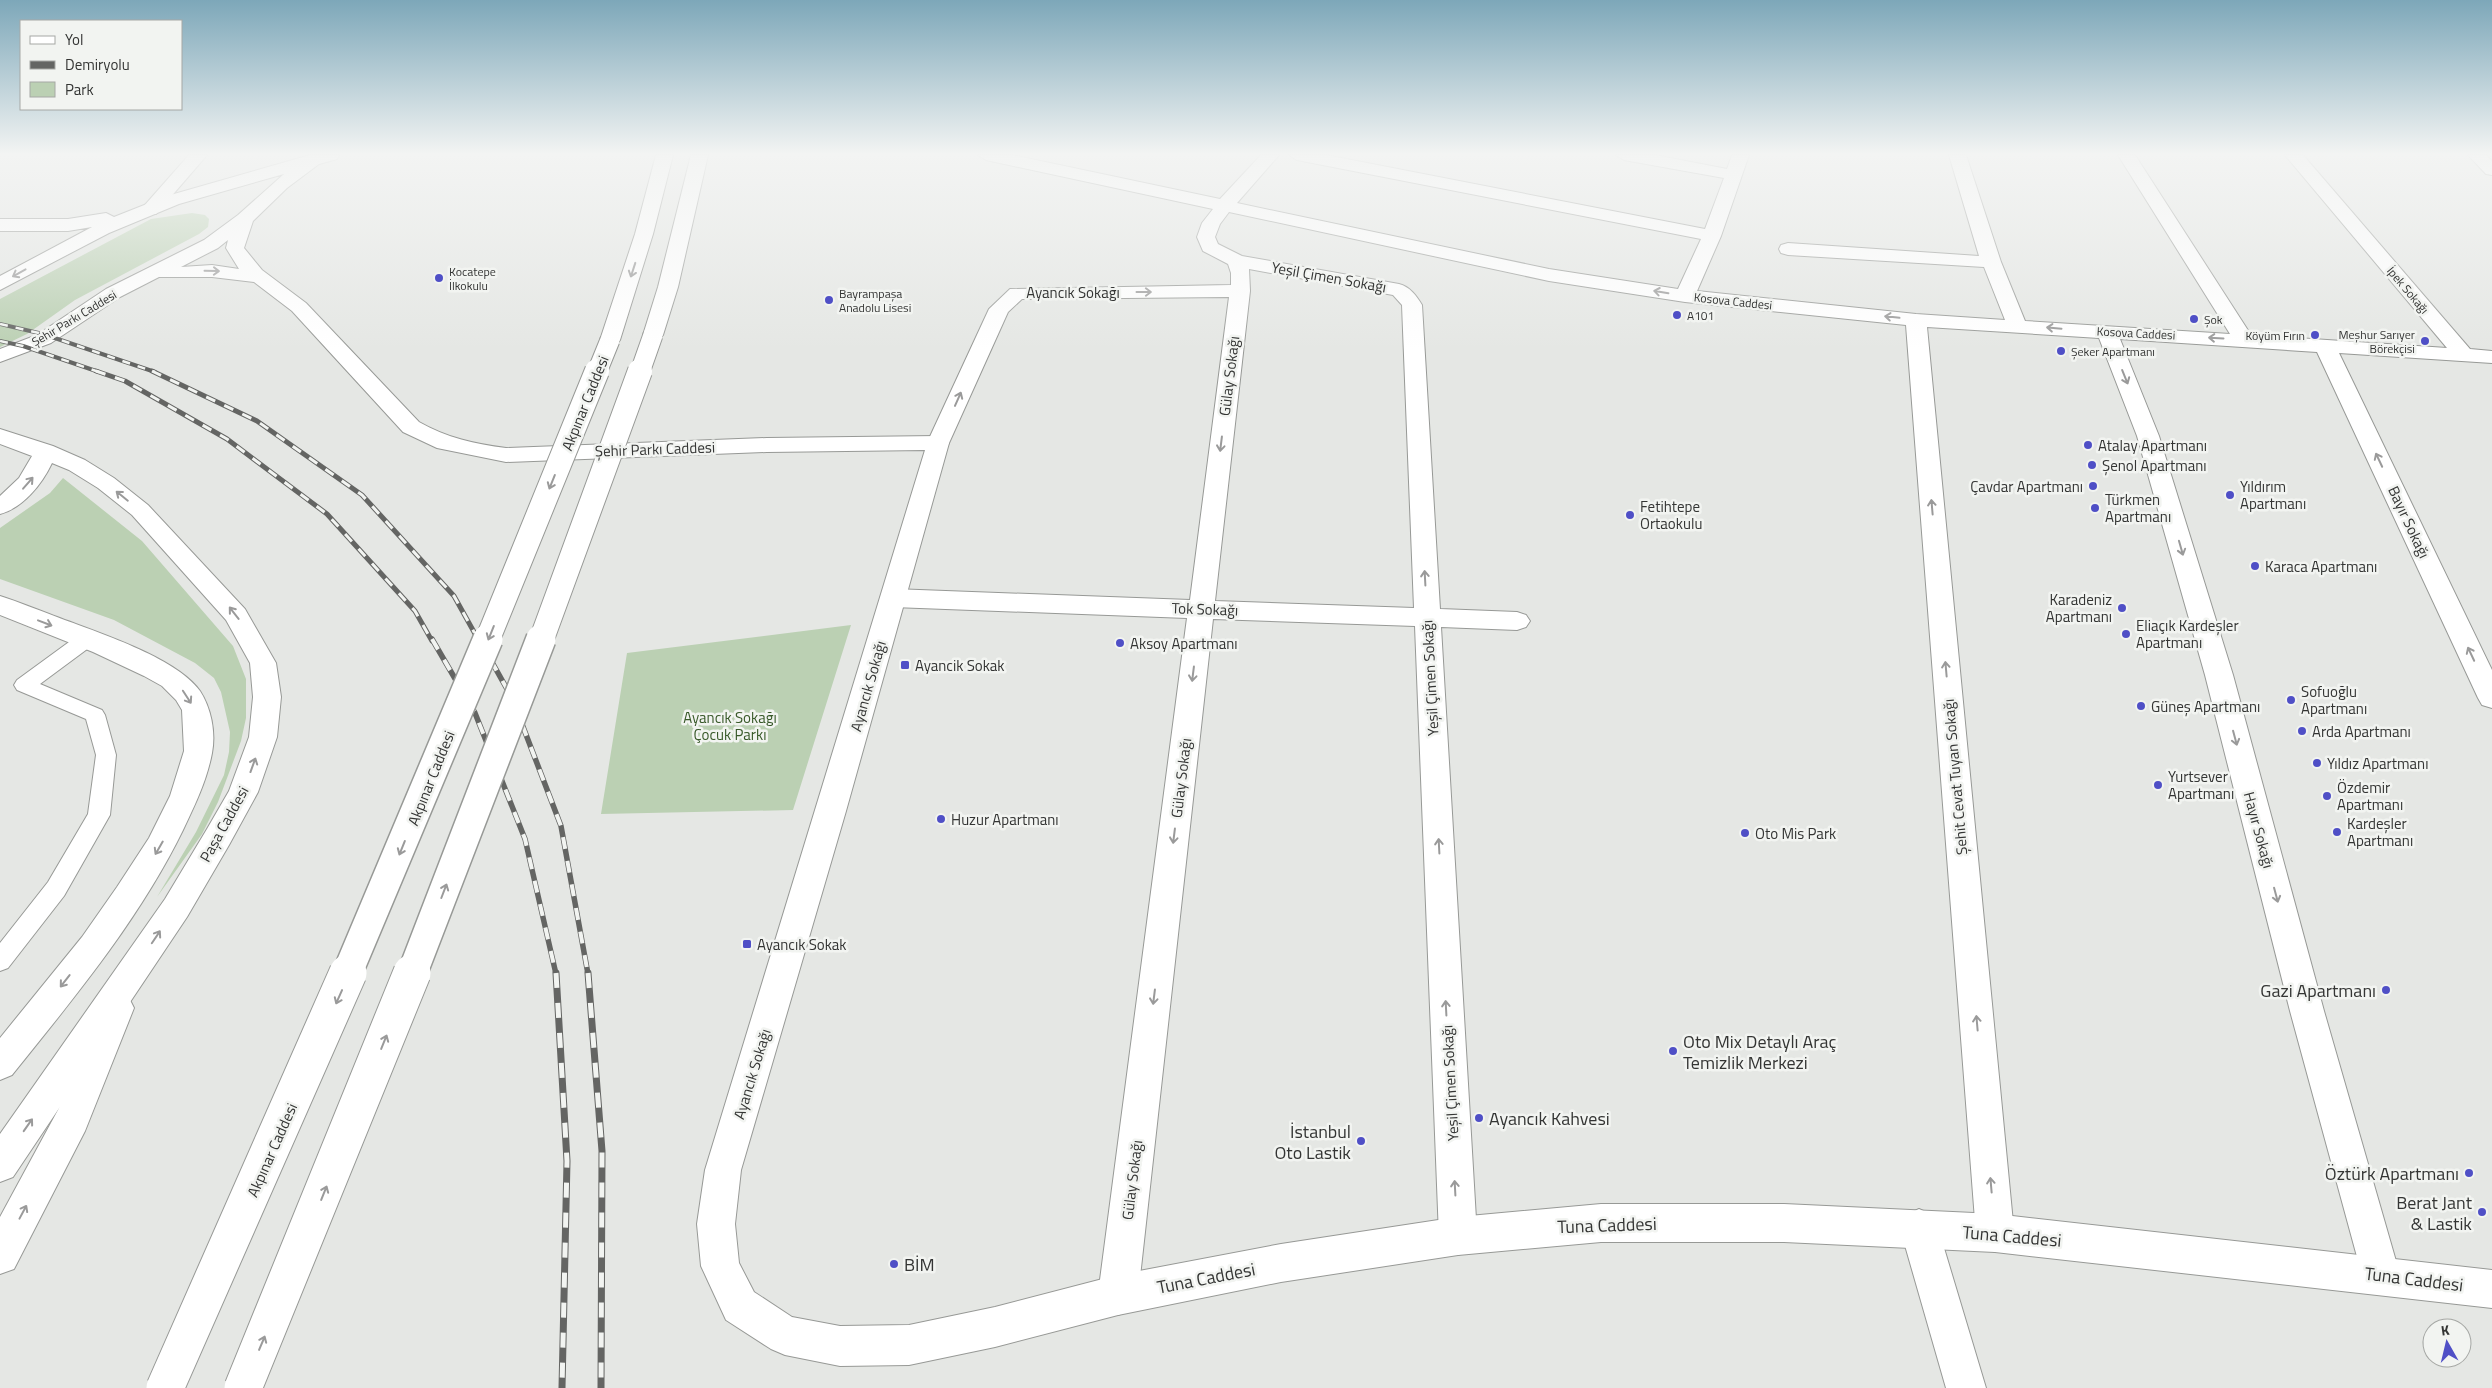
<svg xmlns="http://www.w3.org/2000/svg" width="2492" height="1388" font-family="'Titillium Web',sans-serif">
<style>
.green{fill:#bbd0b3}
.lines{fill:none;stroke-linecap:round;stroke-linejoin:round}
.lane-casing{stroke:#979996;stroke-width:2}
.street-casing{stroke:#979996;stroke-width:2}
.secondary-casing{stroke:#979996;stroke-width:2}
.primary-casing{stroke:#979996;stroke-width:2}
.lane{fill:#fff;fill-rule:evenodd}
.street{fill:#fff;fill-rule:evenodd}
.secondary{fill:#fff;fill-rule:evenodd}
.primary{fill:#fff;fill-rule:evenodd}
.rail-far3-casing{stroke:#646563;stroke-width:4}
.rail-far2-casing{stroke:#646563;stroke-width:5}
.rail-far1-casing{stroke:#646563;stroke-width:5.5}
.rail-casing{stroke:#646563;stroke-width:7}
.rail-far3{stroke:#f2f4f1;stroke-width:2.5;stroke-dasharray:8;stroke-linecap:butt}
.rail-far2{stroke:#f2f4f1;stroke-width:3;stroke-dasharray:10;stroke-linecap:butt}
.rail-far1{stroke:#f2f4f1;stroke-width:4;stroke-dasharray:12;stroke-linecap:butt}
.rail{stroke:#f2f4f1;stroke-width:5;stroke-dasharray:15;stroke-linecap:butt}
.primary-bridge-far3-casing{stroke:#979996;stroke-width:21;stroke-linecap:butt}
.primary-bridge-far2-casing{stroke:#979996;stroke-width:26;stroke-linecap:butt}
.primary-bridge-far1-casing{stroke:#979996;stroke-width:32;stroke-linecap:butt}
.primary-bridge-casing{stroke:#979996;stroke-width:39;stroke-linecap:butt}
.primary-bridge-far3{stroke:#fff;stroke-width:19}
.primary-bridge-far2{stroke:#fff;stroke-width:24}
.primary-bridge-far1{stroke:#fff;stroke-width:29}
.primary-bridge{stroke:#fff;stroke-width:37}
.oneway{stroke:#9a9a9a}
.poi-dot{fill:#4f4fc6;stroke:#f2f4f1;stroke-width:2}
.labels{text-anchor:middle;dominant-baseline:central;stroke-width:5;stroke-linejoin:round;paint-order:stroke}
.far-poi-label{font-size:12px;fill:#343534;stroke:#f2f4f1;text-anchor:start}
.far-street-label{font-size:12px;fill:#343534;stroke:#f2f4f1}
.street-label{font-size:15px;fill:#343534;stroke:#f2f4f1}
.poi-label{font-size:15px;fill:#343534;stroke:#f2f4f1;text-anchor:start}
.park-label{font-size:15px;fill:#385929;stroke:#f2f4f1}
.near-poi-label{font-size:18px;fill:#343534;stroke:#f2f4f1;text-anchor:end}
.near-street-label{font-size:18px;fill:#343534;stroke:#f2f4f1}
</style>
<rect width="100%" height="100%" fill="#e5e7e4"/>
<path class="green" d="M192,213L205,215L209,219L208,227L199,234L75,300L27,334L0,347V299L151,219Z
M63,478L142,541L233,646L246,679V718L241,741L218,802L202,834L157,897L196,832L224,775L229,752L230,732L221,692L214,678L195,663L114,620L0,579V528L50,493Z
M851,625L793,810L601,814L627,653Z"/>
<g class="lines">
<g class="lane-casing">
<path id="lane" d="M87,632L94,634L97,639L94,644L40,684L102,710L105,715L116,755L110,815L64,896L8,968L0,971V943L48,882L88,814L96,755L86,719L17,690L14,685L17,680L80,634Z"/>
</g>
<g class="street-casing">
<path id="street" d="M189,155H207L156,214H144L141,210L144,206Z
M978,155H1012L1220,199L1261,155H1279L1237,203L1549,269L1678,289L1701,239L1297,160L1289,155H1326L1705,229L1724,178L1624,160L1616,155H1655L1727,169L1732,155H1749L1721,236L1697,291L1916,314L2005,320L1984,267L1788,255L1781,253L1779,249L1781,245L1788,243L1979,256L1949,155H1966L2001,262L2025,321L2230,334L2118,155H2135L2251,335L2447,348L2285,155H2303L2470,349L2492,351V363L2339,353L2492,670V708L2482,705L2478,698L2317,352L2120,339L2159,436L2233,675L2324,1011L2400,1275L2395,1289L2381,1294L2367,1289L2362,1275L2290,1011L2205,675L2137,436L2099,338L1927,327L2014,1233L2008,1246L1995,1252L1982,1246L1976,1233L1906,325L1685,302L1549,281L1229,212L1220,224L1215,237L1218,244L1242,256L1399,284C1410,287 1416,295 1422,305L1440,609L1517,612L1526,615L1530,621L1526,627L1517,630L1441,627L1477,1236L1471,1249L1458,1255L1445,1249L1439,1236L1415,626L1213,619L1138,1295L1132,1309L1118,1315L1104,1309L1098,1295L1187,618L893,607L884,604L880,598L884,592L893,589L1190,600L1229,297L1022,299L1008,312L949,443L946,448L938,450L930,448L927,443L989,309L1010,289L1231,285V273L1228,264L1203,251L1197,237L1202,223L1213,209L986,160ZM1249,269L1393,295L1402,305L1414,608L1215,601L1250,291Z
M2468,155H2486L2492,161V175L2486,174Z
M117,993L129,998L134,1008L85,1131L14,1269L0,1274V1217L58,1110L105,998Z
M1919,1209L1932,1215L1938,1228L1986,1388H1946L1900,1228L1906,1215Z"/>
</g>
<g class="secondary-casing">
<path id="secondary" d="M310,155H339L337,159L319,164L287,188L253,221L244,248L262,270L306,303L419,422C447,438 475,444 506,448L767,438L938,436L946,438L949,443L846,811L741,1170L735,1224L739,1263L754,1292L792,1317L840,1326L909,1325L995,1307L1118,1275L1281,1244L1458,1217L1601,1204H1784L1995,1214L2492,1270V1308L1995,1252L1784,1242H1601L1458,1255L1281,1282L1118,1315L995,1347L909,1365L840,1366L785,1355L771,1349L726,1320L701,1266L697,1224L705,1170L925,450L767,452L506,462L437,448L403,432L292,311L254,282L212,277H159L120,297L51,343L0,362V349L37,335L106,289L204,240L238,215L284,174L179,204L109,233L0,290V276L92,227L68,231H0V219H68L106,213L114,217L167,196ZM228,240L226,248L239,269L212,265L181,267L218,248Z
M0,429L53,446L85,460L114,478L148,505L245,609L276,663L281,697L277,737L258,792L229,845L187,917L13,1177L0,1182V1134L165,899L207,829L229,791L249,737L253,697L250,663L226,620L132,515L98,488L69,470L52,463C42,484 23,508 0,514V496L19,478L32,456L0,444Z
M0,596C19,602 38,610 57,617C96,632 176,657 200,691C211,708 216,732 212,753C207,780 195,805 183,830C139,920 74,998 12,1075L0,1080V1038L82,937L117,887L149,838L170,796L184,751L182,710L176,700L162,686L144,676L93,652L0,615Z"/>
</g>
<g class="primary-casing">
<path id="primary" d="M656,155H673L653,234L620,340L617,344L610,346L603,344L600,340L635,234Z
M691,155H708L678,287L663,335L660,339L653,341L646,339L643,335L658,287Z"/>
</g>
<use href="#lane" class="lane"/>
<use href="#street" class="street"/>
<use href="#secondary" class="secondary"/>
<use href="#primary" class="primary"/>
<g class="rail-far3-casing">
<path id="rail-far3" d="M0,324L43,334L155,372
M0,341L23,346L99,372"/>
</g>
<g class="rail-far2-casing">
<path id="rail-far2" d="M96,371L125,381L227,439L327,514L415,611L432,641
M152,371L257,421L362,495L454,596L479,641"/>
</g>
<g class="rail-far1-casing">
<path id="rail-far1" d="M432,639L475,713L525,839L556,974
M479,639L512,698L561,826L588,974"/>
</g>
<g class="rail-casing">
<path id="rail" d="M556,973L567,1161L562,1388
M588,973L602,1151L601,1388"/>
</g>
<use href="#rail-far3" class="rail-far3"/>
<use href="#rail-far2" class="rail-far2"/>
<use href="#rail-far1" class="rail-far1"/>
<use href="#rail" class="rail"/>
<g class="primary-bridge-far3-casing">
<path id="primary-bridge-far3" d="M597,372L610,340
M640,372L653,335"/>
</g>
<g class="primary-bridge-far2-casing">
<path id="primary-bridge-far2" d="M487,641L597,371
M541,641L640,371"/>
</g>
<g class="primary-bridge-far1-casing">
<path id="primary-bridge-far1" d="M347,974L488,639
M412,974L541,639"/>
</g>
<g class="primary-bridge-casing">
<path id="primary-bridge" d="M165,1388L348,973
M243,1388L412,973"/>
</g>
<use href="#primary-bridge-far3" class="primary-bridge-far3"/>
<use href="#primary-bridge-far2" class="primary-bridge-far2"/>
<use href="#primary-bridge-far1" class="primary-bridge-far1"/>
<use href="#primary-bridge" class="primary-bridge"/>
</g>
<defs><path id="oneway-shaft" d="M-6 0H5M1.5-3L5.5 0L1.5 3" fill="none" stroke-width="1.6" stroke-linecap="round" stroke-linejoin="round" transform="scale(1.25)"/></defs>
<g class="oneway">
<use href="#oneway-shaft" transform="translate(633 270) rotate(108)"/>
<use href="#oneway-shaft" transform="translate(212 271) rotate(1)"/>
<use href="#oneway-shaft" transform="translate(19 273) rotate(151)"/>
<use href="#oneway-shaft" transform="translate(1144 292)"/>
<use href="#oneway-shaft" transform="translate(1661 292) rotate(-171)"/>
<use href="#oneway-shaft" transform="translate(1892 317) rotate(-174)"/>
<use href="#oneway-shaft" transform="translate(2054 328) rotate(-175)"/>
<use href="#oneway-shaft" transform="translate(2216 338) rotate(-177)"/>
<use href="#oneway-shaft" transform="translate(2125 377) rotate(68)"/>
<use href="#oneway-shaft" transform="translate(958 399) rotate(-66)"/>
<use href="#oneway-shaft" transform="translate(1221 444) rotate(97)"/>
<use href="#oneway-shaft" transform="translate(2379 460) rotate(-115)"/>
<use href="#oneway-shaft" transform="translate(552 482) rotate(112)"/>
<use href="#oneway-shaft" transform="translate(28 483) rotate(-49)"/>
<use href="#oneway-shaft" transform="translate(122 496) rotate(-141)"/>
<use href="#oneway-shaft" transform="translate(1932 507) rotate(-95)"/>
<use href="#oneway-shaft" transform="translate(2181 548) rotate(74)"/>
<use href="#oneway-shaft" transform="translate(1425 578) rotate(-93)"/>
<use href="#oneway-shaft" transform="translate(234 613) rotate(-128)"/>
<use href="#oneway-shaft" transform="translate(45 623) rotate(21)"/>
<use href="#oneway-shaft" transform="translate(491 633) rotate(112)"/>
<use href="#oneway-shaft" transform="translate(2471 654) rotate(-115)"/>
<use href="#oneway-shaft" transform="translate(1946 669) rotate(-95)"/>
<use href="#oneway-shaft" transform="translate(1193 674) rotate(97)"/>
<use href="#oneway-shaft" transform="translate(187 697) rotate(57)"/>
<use href="#oneway-shaft" transform="translate(2235 738) rotate(75)"/>
<use href="#oneway-shaft" transform="translate(253 765) rotate(-70)"/>
<use href="#oneway-shaft" transform="translate(1174 836) rotate(97)"/>
<use href="#oneway-shaft" transform="translate(1439 846) rotate(-93)"/>
<use href="#oneway-shaft" transform="translate(159 848) rotate(120)"/>
<use href="#oneway-shaft" transform="translate(402 848) rotate(112)"/>
<use href="#oneway-shaft" transform="translate(444 891) rotate(-69)"/>
<use href="#oneway-shaft" transform="translate(2276 895) rotate(75)"/>
<use href="#oneway-shaft" transform="translate(156 937) rotate(-56)"/>
<use href="#oneway-shaft" transform="translate(65 981) rotate(128)"/>
<use href="#oneway-shaft" transform="translate(339 997) rotate(114)"/>
<use href="#oneway-shaft" transform="translate(1154 997) rotate(97)"/>
<use href="#oneway-shaft" transform="translate(1446 1008) rotate(-93)"/>
<use href="#oneway-shaft" transform="translate(1977 1023) rotate(-95)"/>
<use href="#oneway-shaft" transform="translate(384 1042) rotate(-68)"/>
<use href="#oneway-shaft" transform="translate(28 1125) rotate(-55)"/>
<use href="#oneway-shaft" transform="translate(1991 1185) rotate(-95)"/>
<use href="#oneway-shaft" transform="translate(1455 1188) rotate(-93)"/>
<use href="#oneway-shaft" transform="translate(324 1193) rotate(-68)"/>
<use href="#oneway-shaft" transform="translate(23 1212) rotate(-62)"/>
<use href="#oneway-shaft" transform="translate(262 1343) rotate(-67)"/>
</g>
<linearGradient id="sky" x2="0" y2="1"><stop stop-color="#7da7b9"/><stop offset="0.44" stop-color="#f3f4f3"/><stop offset="1" stop-color="#f3f4f3" stop-opacity="0"/></linearGradient>
<rect width="2492" height="350" fill="url(#sky)"/>
<g class="poi-dot">
<circle cx="439" cy="278" r="5"/>
<circle cx="829" cy="300" r="5"/>
<circle cx="1677" cy="315" r="5"/>
<circle cx="2194" cy="319" r="5"/>
<circle cx="2315" cy="335" r="5"/>
<circle cx="2425" cy="341" r="5"/>
<circle cx="2061" cy="351" r="5"/>
<circle cx="2088" cy="445" r="5"/>
<circle cx="2092" cy="465" r="5"/>
<circle cx="2093" cy="486" r="5"/>
<circle cx="2230" cy="495" r="5"/>
<circle cx="2095" cy="508" r="5"/>
<circle cx="1630" cy="515" r="5"/>
<circle cx="2255" cy="566" r="5"/>
<circle cx="2122" cy="608" r="5"/>
<circle cx="2126" cy="634" r="5"/>
<circle cx="1120" cy="643" r="5"/>
<rect x="900" y="660" width="10" height="10" rx="2.5"/>
<circle cx="2291" cy="700" r="5"/>
<circle cx="2141" cy="706" r="5"/>
<circle cx="2302" cy="731" r="5"/>
<circle cx="2317" cy="763" r="5"/>
<circle cx="2158" cy="785" r="5"/>
<circle cx="2327" cy="796" r="5"/>
<circle cx="941" cy="819" r="5"/>
<circle cx="2337" cy="832" r="5"/>
<circle cx="1745" cy="833" r="5"/>
<rect x="742" y="939" width="10" height="10" rx="2.5"/>
<circle cx="2386" cy="990" r="5"/>
<circle cx="1673" cy="1051" r="5"/>
<circle cx="1479" cy="1118" r="5"/>
<circle cx="1361" cy="1141" r="5"/>
<circle cx="2469" cy="1173" r="5"/>
<circle cx="2482" cy="1212" r="5"/>
<circle cx="894" cy="1264" r="5"/>
</g>
<g class="labels">
<g class="far-poi-label">
<text x="449" y="271">Kocatepe<tspan x="449" dy="14">İlkokulu</tspan></text>
<text x="839" y="293">Bayrampaşa<tspan x="839" dy="14">Anadolu Lisesi</tspan></text>
<text x="1687" y="315">A101</text>
<text x="2204" y="319">Şok</text>
<text x="2415" y="334" text-anchor="end">Meşhur Sarıyer<tspan x="2415" dy="14">Börekçisi</tspan></text>
<text x="2305" y="335" text-anchor="end">Köyüm Fırın</text>
<text x="2071" y="351">Şeker Apartmanı</text>
</g>
<g class="far-street-label">
<text transform="translate(2408 290) rotate(50)">İpek Sokağı</text>
<text transform="translate(1733 301) rotate(6)">Kosova Caddesi</text>
<text transform="translate(74 318) rotate(-31)">Şehir Parkı Caddesi</text>
<text transform="translate(2136 333) rotate(3)">Kosova Caddesi</text>
</g>
<g class="street-label">
<text transform="translate(1329 277) rotate(10)">Yeşil Çimen Sokağı</text>
<text x="1073" y="292">Ayancık Sokağı</text>
<text transform="translate(1229 376) rotate(-83)">Gülay Sokağı</text>
<text transform="translate(585 403) rotate(-68)">Akpınar Caddesi</text>
<text transform="translate(655 449) rotate(-2)">Şehir Parkı Caddesi</text>
<text transform="translate(2409 522) rotate(65)">Bayır Sokağı</text>
<text transform="translate(1205 609) rotate(2)">Tok Sokağı</text>
<text transform="translate(1430 678) rotate(-93)">Yeşil Çimen Sokağı</text>
<text transform="translate(868 686) rotate(-74)">Ayancık Sokağı</text>
<text transform="translate(1955 777) rotate(-95)">Şehit Cevat Tuyan Sokağı</text>
<text transform="translate(431 778) rotate(-68)">Akpınar Caddesi</text>
<text transform="translate(1181 778) rotate(-83)">Gülay Sokağı</text>
<text transform="translate(224 824) rotate(-61)">Paşa Caddesi</text>
<text transform="translate(2259 830) rotate(75)">Hayır Sokağı</text>
<text transform="translate(752 1074) rotate(-73)">Ayancık Sokağı</text>
<text transform="translate(1450 1083) rotate(-93)">Yeşil Çimen Sokağı</text>
<text transform="translate(272 1150) rotate(-66)">Akpınar Caddesi</text>
<text transform="translate(1132 1180) rotate(-83)">Gülay Sokağı</text>
</g>
<g class="poi-label">
<text x="2098" y="445">Atalay Apartmanı</text>
<text x="2102" y="465">Şenol Apartmanı</text>
<text x="2083" y="486" text-anchor="end">Çavdar Apartmanı</text>
<text x="2240" y="486">Yıldırım<tspan x="2240" dy="17">Apartmanı</tspan></text>
<text x="2105" y="499">Türkmen<tspan x="2105" dy="17">Apartmanı</tspan></text>
<text x="1640" y="506">Fetihtepe<tspan x="1640" dy="17">Ortaokulu</tspan></text>
<text x="2265" y="566">Karaca Apartmanı</text>
<text x="2112" y="599" text-anchor="end">Karadeniz<tspan x="2112" dy="17">Apartmanı</tspan></text>
<text x="2136" y="625">Eliaçık Kardeşler<tspan x="2136" dy="17">Apartmanı</tspan></text>
<text x="1130" y="643">Aksoy Apartmanı</text>
<text x="915" y="665">Ayancik Sokak</text>
<text x="2301" y="691">Sofuoğlu<tspan x="2301" dy="17">Apartmanı</tspan></text>
<text x="2151" y="706">Güneş Apartmanı</text>
<text x="2312" y="731">Arda Apartmanı</text>
<text x="2327" y="763">Yıldız Apartmanı</text>
<text x="2168" y="776">Yurtsever<tspan x="2168" dy="17">Apartmanı</tspan></text>
<text x="2337" y="787">Özdemir<tspan x="2337" dy="17">Apartmanı</tspan></text>
<text x="951" y="819">Huzur Apartmanı</text>
<text x="2347" y="823">Kardeşler<tspan x="2347" dy="17">Apartmanı</tspan></text>
<text x="1755" y="833">Oto Mis Park</text>
<text x="757" y="944">Ayancık Sokak</text>
</g>
<g class="park-label">
<text x="730" y="717">Ayancık Sokağı<tspan x="730" dy="17">Çocuk Parkı</tspan></text>
</g>
<g class="near-poi-label">
<text x="2376" y="990">Gazi Apartmanı</text>
<text x="1683" y="1041" text-anchor="start">Oto Mix Detaylı Araç<tspan x="1683" dy="21">Temizlik Merkezi</tspan></text>
<text x="1489" y="1118" text-anchor="start">Ayancık Kahvesi</text>
<text x="1351" y="1131">İstanbul<tspan x="1351" dy="21">Oto Lastik</tspan></text>
<text x="2459" y="1173">Öztürk Apartmanı</text>
<text x="2472" y="1202">Berat Jant<tspan x="2472" dy="21">&amp; Lastik</tspan></text>
<text x="904" y="1264" text-anchor="start">BİM</text>
</g>
<g class="near-street-label">
<text transform="translate(1607 1225) rotate(-2)">Tuna Caddesi</text>
<text transform="translate(2012 1236) rotate(5)">Tuna Caddesi</text>
<text transform="translate(1206 1278) rotate(-11)">Tuna Caddesi</text>
<text transform="translate(2414 1279) rotate(7)">Tuna Caddesi</text>
</g>
</g>
<rect x="20" y="20" width="162" height="90" fill="#f2f4f1" stroke="#a6a8a5"/>
<rect x="30" y="36" width="25" height="8" fill="#ffffff" stroke="#a6a8a5"/>
<text x="65" y="45" font-size="15" fill="#343534">Yol</text>
<rect x="30" y="61" width="25" height="8" fill="#646563" stroke="#a6a8a5"/>
<text x="65" y="70" font-size="15" fill="#343534">Demiryolu</text>
<rect x="30" y="82" width="25" height="15" fill="#bbd0b3" stroke="#a6a8a5"/>
<text x="65" y="95" font-size="15" fill="#343534">Park</text>
<g transform="translate(2447 1343) rotate(352)"><circle r="24" fill="#f2f4f1" stroke="#a6a8a5"/>
<path d="M0-4L9 19L0 12L-9 19Z" fill="#4f4fc6"/>
<text y="-8" font-size="14" font-weight="bold" text-anchor="middle" fill="#343534">K</text>
</g>
</svg>
